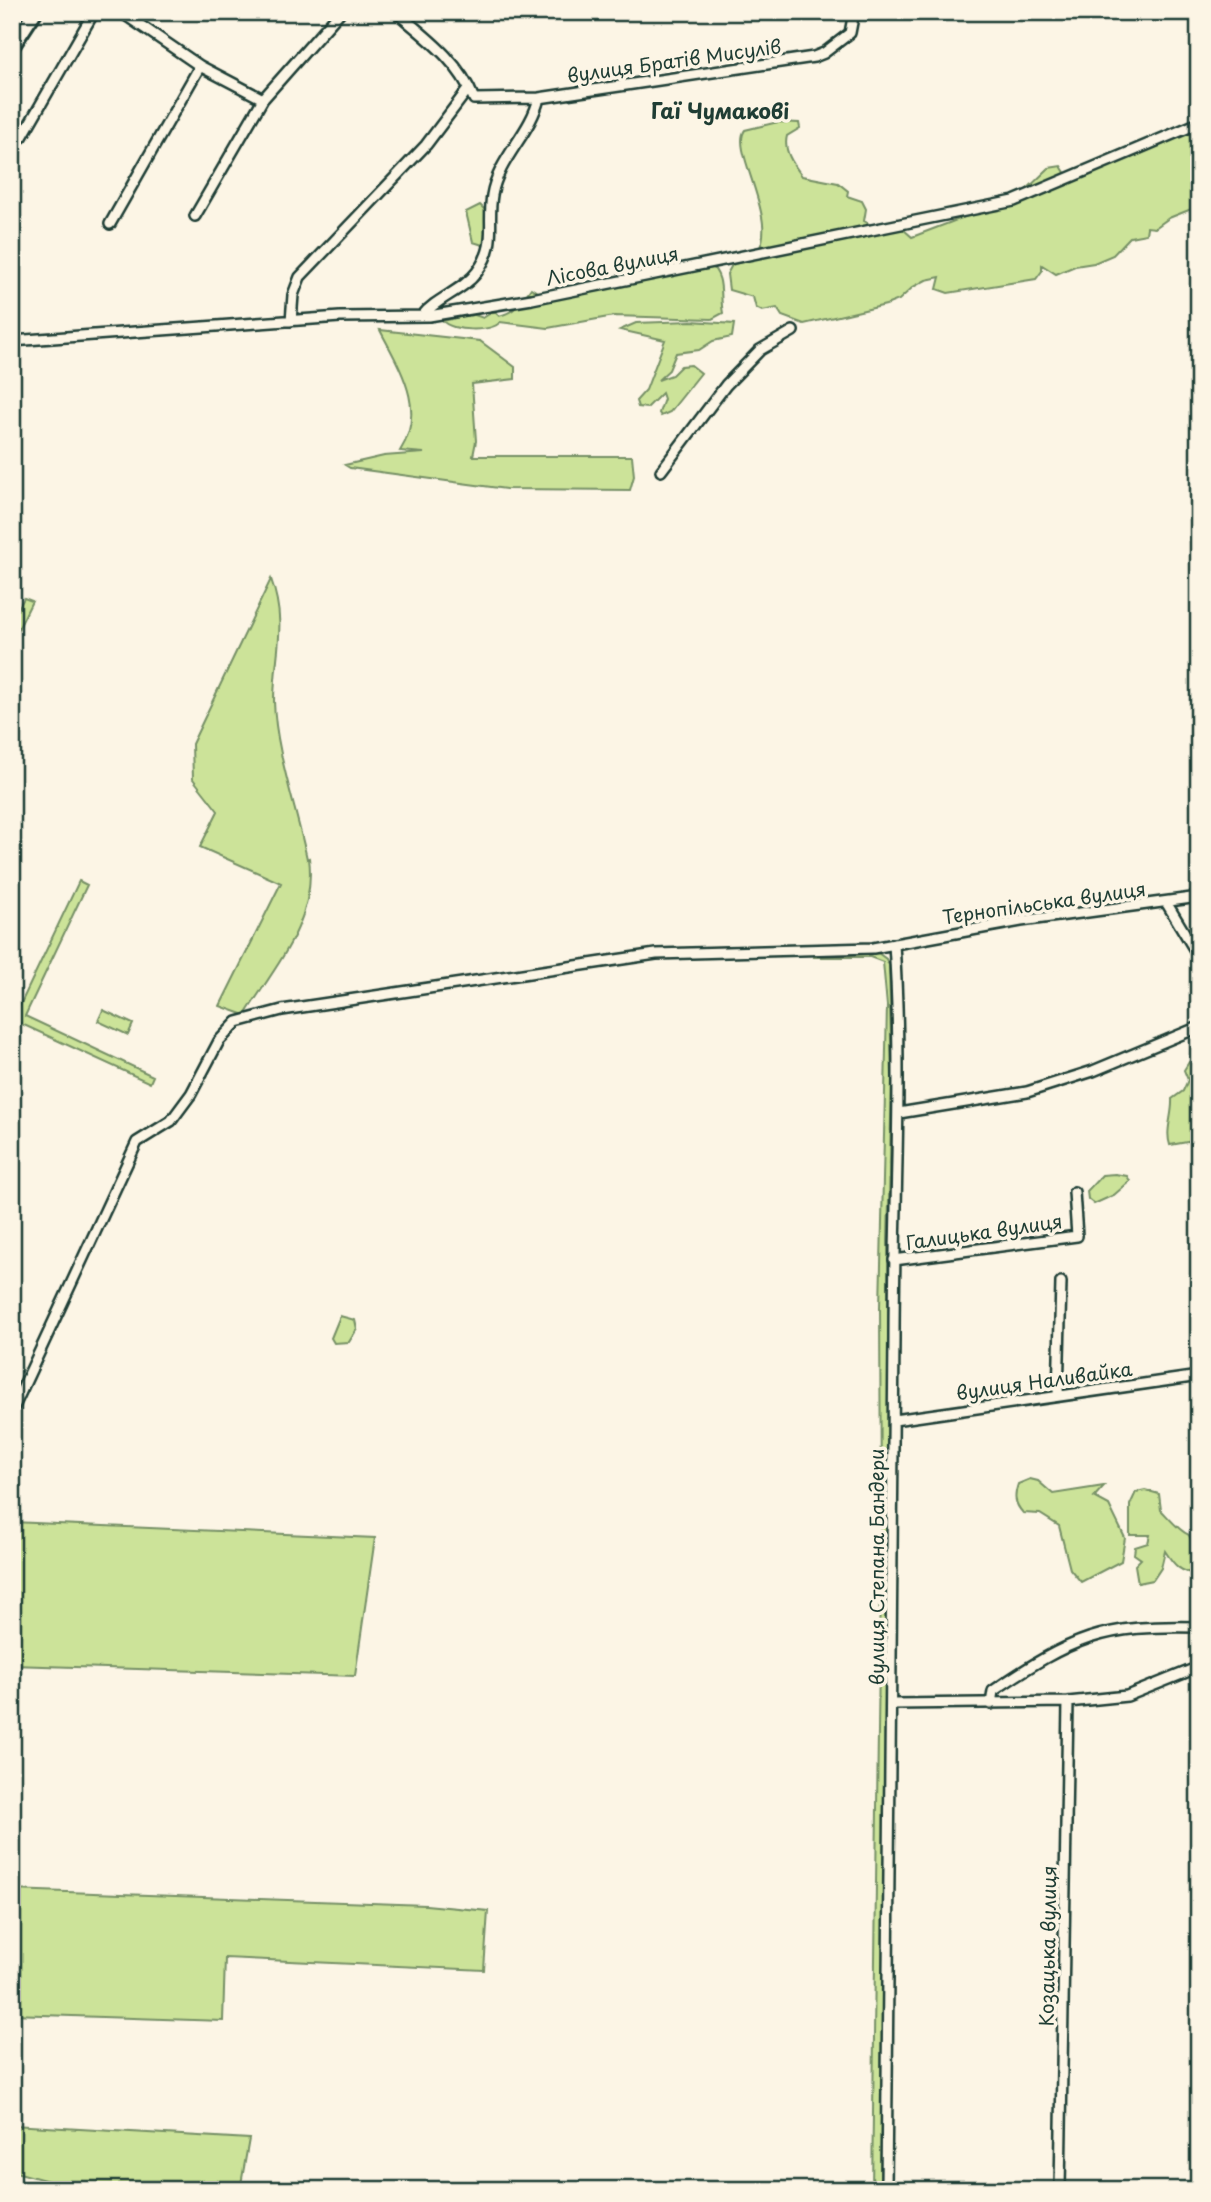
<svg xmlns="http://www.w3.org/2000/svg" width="1211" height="2202" font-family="'Playpen Sans',sans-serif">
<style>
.green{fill:#cce399;stroke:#769066;stroke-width:2}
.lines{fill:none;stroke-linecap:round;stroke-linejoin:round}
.minor-casing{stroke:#1f3d34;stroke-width:14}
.highway-casing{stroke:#1f3d34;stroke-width:18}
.minor{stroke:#fcf5e5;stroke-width:9}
.highway{stroke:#fcf5e5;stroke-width:12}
.labels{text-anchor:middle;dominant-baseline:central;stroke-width:7;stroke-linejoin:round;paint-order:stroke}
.street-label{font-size:19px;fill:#1f3d34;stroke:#fcf5e5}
.neighbourhood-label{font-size:21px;font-weight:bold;fill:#1f3d34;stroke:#fcf5e5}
</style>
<rect width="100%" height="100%" fill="#fcf5e5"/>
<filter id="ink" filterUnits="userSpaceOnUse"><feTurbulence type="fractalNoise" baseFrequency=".0143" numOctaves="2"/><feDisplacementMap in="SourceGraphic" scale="14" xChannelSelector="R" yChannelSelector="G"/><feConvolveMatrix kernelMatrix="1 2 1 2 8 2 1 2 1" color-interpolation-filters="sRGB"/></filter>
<g filter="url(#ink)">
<path class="green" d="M1199,121V206L1169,218L1155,228L1147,227L1146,234L1130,237L1113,255L1094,263L1075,266L1056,274L1042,265V271L1036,279L948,293L937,289L940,277L926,280L913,287L899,300L886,305L804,324L782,316L777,308L762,311L756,308L753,297L729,290L727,274L732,265C736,263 744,262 748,260C791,235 728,151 745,130L778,122L799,123L800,128L787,136C783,150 793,164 802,176L838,183L848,191L847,196L862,201L866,209L864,221L873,226L895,222L912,237L1020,196L1049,168L1061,166L1066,174L1077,173Z
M480,205L490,215L489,239L483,245L473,242L466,212Z
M709,263C726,278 719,294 723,313L712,319L614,316L548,328L500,322C492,333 450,331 443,321L472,314L483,318L494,311L499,316C516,312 522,301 531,288L547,298L565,289L623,275L636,273L648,277Z
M691,321L734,324L732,337L713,341L699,350L676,353L669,370L658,380L672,375L681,366L691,365L701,373L670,412L661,416L659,413L664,399L662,393L647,408L638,407L636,401L646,390L665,340L620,330L636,323Z
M380,330L480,341L515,367V379L472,384L476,441L473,456H632L634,476L630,490L506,489L350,468L345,465L384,456L424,453L400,451C427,409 400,369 380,330Z
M271,579C288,626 274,655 274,701C275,749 297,811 307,859L309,858C317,920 276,965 245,1015L220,1006L281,883L200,847L218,811L193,779L192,744Z
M24,598L32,601L12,642V619Z
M79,881L87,885L25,1016L153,1076L150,1083L13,1020Z
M878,953L886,959L889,965L892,1078L888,1241L889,1761L880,2190H872L881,1502L880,1308L887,1006L883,962L870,957H813Z
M103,1010L133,1024L128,1035L98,1021Z
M1189,1062L1199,1063V1140L1170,1145C1165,1130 1173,1115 1172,1099L1183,1091L1188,1080L1184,1070Z
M1115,1174L1127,1176L1130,1181L1114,1195L1094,1204L1088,1199L1087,1191L1102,1175Z
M340,1316L355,1320L357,1329L349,1342L334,1343L331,1338Z
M1030,1479L1038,1481L1053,1494L1104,1486L1094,1497L1109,1505L1125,1538L1121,1561L1081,1582L1070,1569L1059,1526L1040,1514L1023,1513C1014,1503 1014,1496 1018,1484Z
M1145,1490L1159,1494L1161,1510C1169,1518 1179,1531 1189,1535L1199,1555V1574C1180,1573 1174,1565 1165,1551L1161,1568L1153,1580L1138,1583L1135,1565L1141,1559L1134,1554L1135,1547L1148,1543L1150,1535H1130V1505L1136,1492Z
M12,1522L375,1538L355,1676L12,1665Z
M12,1890L426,1905L488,1911L484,1970L225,1958L223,2021L12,2014Z
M12,2125L249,2139L240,2190H81L12,2171Z"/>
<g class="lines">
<g class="minor-casing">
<path id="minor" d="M121,12L200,66L263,99
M396,12C427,38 459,61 474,99L539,98L814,57L824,53L850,33L854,12
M22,137L94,12
M195,216L263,99L340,12
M110,224L200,66
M422,316C436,298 463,291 477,272C498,243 487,226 492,195C498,159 531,133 539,98
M291,321L293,295L300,277L426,145L469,88
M12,341L340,317L429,316L532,299L1014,201L1199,123
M661,471L726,385L760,350L793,331
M1166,902L1199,957
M899,1113L1027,1092L1093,1071L1199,1027
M894,1260L1077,1236L1074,1192
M1058,1396L1061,1282
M12,1411L137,1142L171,1121L191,1094L219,1041L237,1022L282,1010L656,954L873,948L1021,921L1199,897
M894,1420L1199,1376
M894,1704L1068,1702L1127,1696L1199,1667
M991,1704L993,1691C1071,1638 1103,1624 1199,1627
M886,2190C891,1906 893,1622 894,1338C894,1207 903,1075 894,944
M1060,2190L1068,1702"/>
</g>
<g class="highway-casing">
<path id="highway" d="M12,47L35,12"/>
</g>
<use href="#minor" class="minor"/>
<use href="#highway" class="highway"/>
</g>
</g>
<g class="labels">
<g class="street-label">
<text transform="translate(674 60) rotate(-8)">вулиця Братів Мисулів</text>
<text transform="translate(612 265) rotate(-11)">Лісова вулиця</text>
<text transform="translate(1044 902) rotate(-8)">Тернопільська вулиця</text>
<text transform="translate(984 1231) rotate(-8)">Галицька вулиця</text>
<text transform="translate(1044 1380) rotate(-8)">вулиця Наливайка</text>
<text transform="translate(876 1567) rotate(-90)">вулиця Степана Бандери</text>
<text transform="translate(1047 1946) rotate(-89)">Козацька вулиця</text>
</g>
<g class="neighbourhood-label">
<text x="720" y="110">Гаї Чумакові</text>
</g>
</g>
<rect width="1211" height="2202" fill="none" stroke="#fcf5e5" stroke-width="42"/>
<rect x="21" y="21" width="1169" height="2160" fill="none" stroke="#1f3d34" stroke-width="2.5" filter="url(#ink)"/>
</svg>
